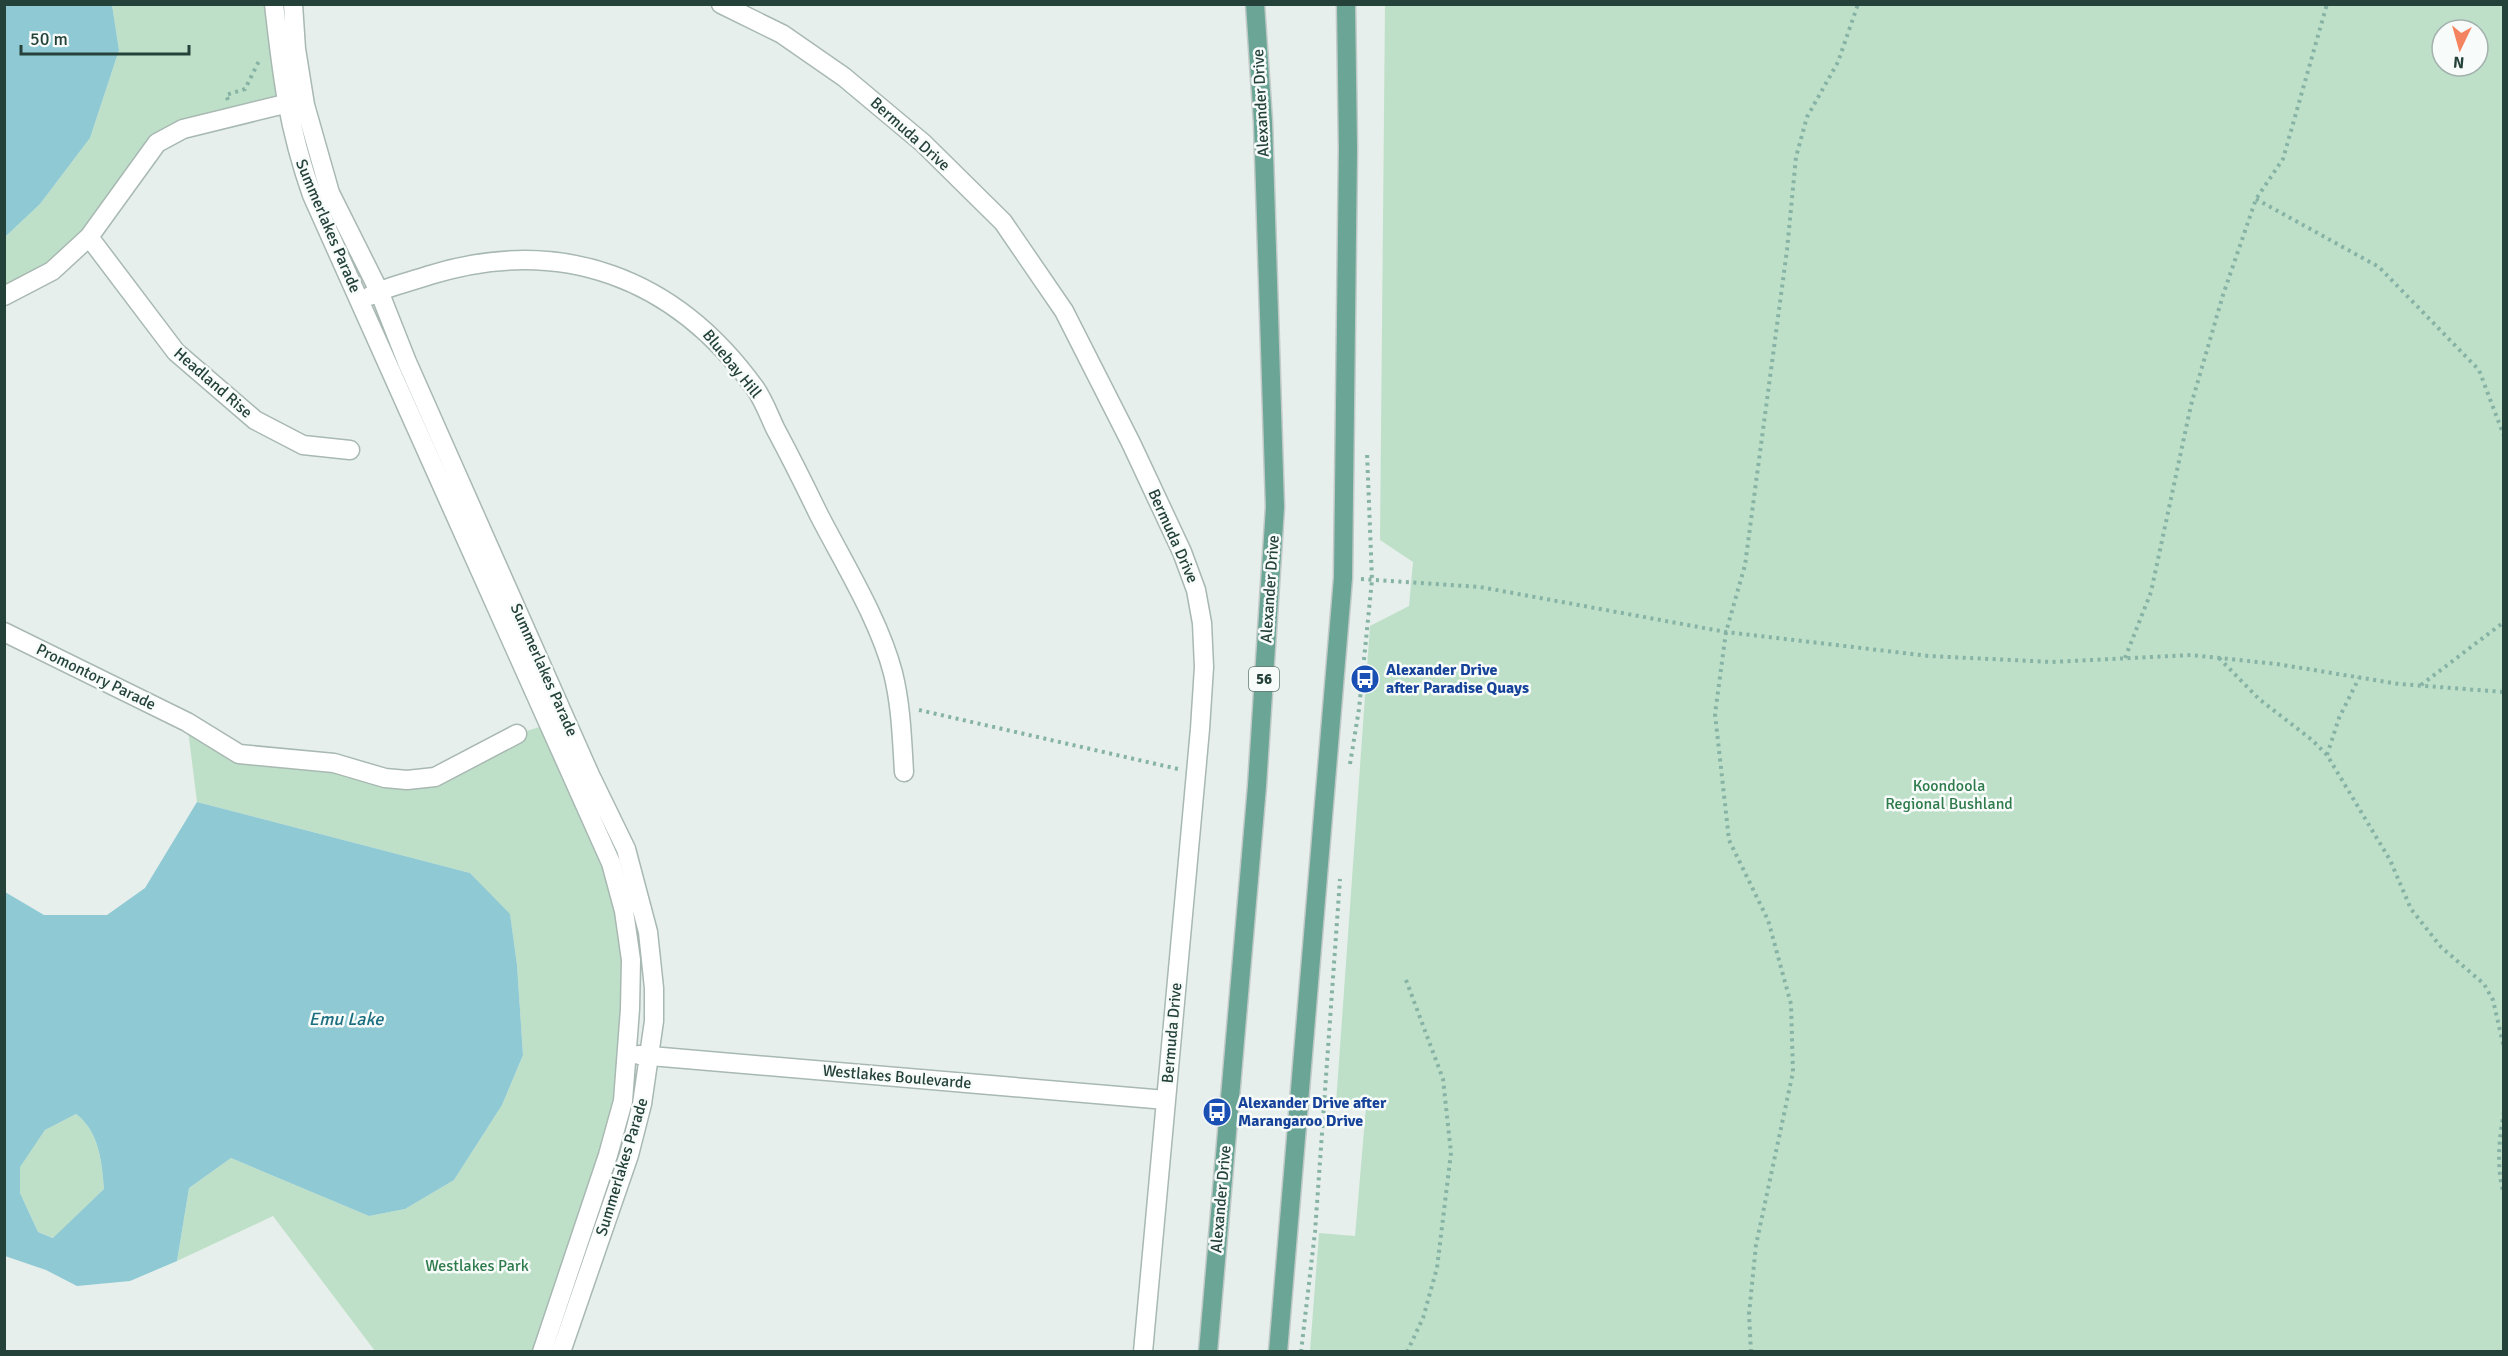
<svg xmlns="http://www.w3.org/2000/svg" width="2508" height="1356" font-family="Signika,sans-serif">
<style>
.green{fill:#bfe0c8;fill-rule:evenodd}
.water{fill:#8ec9d4;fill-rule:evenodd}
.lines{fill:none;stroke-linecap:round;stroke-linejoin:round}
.minor-casing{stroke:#a8b8b2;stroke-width:21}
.major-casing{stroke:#c2cac8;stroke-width:21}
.path{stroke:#86b3a5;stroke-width:4;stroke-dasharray:3 4.5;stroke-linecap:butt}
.minor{stroke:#fff;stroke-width:18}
.major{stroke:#6aa596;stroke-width:18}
.labels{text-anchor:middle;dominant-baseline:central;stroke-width:5;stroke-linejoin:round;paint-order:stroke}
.shield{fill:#f7fbf9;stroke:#637a73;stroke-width:1.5}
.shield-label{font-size:15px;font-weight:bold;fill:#24423a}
.street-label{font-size:16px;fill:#24423a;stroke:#f7fbf9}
.transit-label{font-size:16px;font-weight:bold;fill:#164399;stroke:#f7fbf9;text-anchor:start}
.park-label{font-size:16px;fill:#2d7a4b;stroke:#f7fbf9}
.water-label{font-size:18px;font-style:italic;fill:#1c6f80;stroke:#f7fbf9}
</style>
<rect width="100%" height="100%" fill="#e6efeb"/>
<path class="green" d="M112,5H276L285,103L157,143L89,237L5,296V237L40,204L90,138L119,50Z
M1385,5H2503V1351H1310L1319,1233L1355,1236L1366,1107L1336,1103L1370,626L1409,606L1413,562L1380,540ZM2442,30H2478V66H2442Z
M187,722L239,754L407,780L517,734L549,724L611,863L630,1009L627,1054L582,1232L535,1351H375L273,1216L177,1261L189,1188L231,1158L369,1216L405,1209L454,1180L502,1105L523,1055L517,965L510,915L470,873L197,802Z
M76,1114C99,1131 102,1162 104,1189L54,1238L38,1232L20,1193V1166L45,1130Z"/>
<path class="water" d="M5,4L112,5L119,50L90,138L40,204L5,237Z
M197,802L470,873L510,914L517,965L523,1055L502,1105L454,1180L405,1209L369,1216L231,1158L189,1188L177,1261L130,1281L77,1286L46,1270L5,1256V892L44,915H107L145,888ZM76,1114C99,1131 102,1162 104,1189L53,1238L38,1232L20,1193V1167L45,1130Z"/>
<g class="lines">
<g class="minor-casing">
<path id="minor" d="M274,4C282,75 288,127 312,195L611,863L624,911L631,960L630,1009L623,1101L608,1155L542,1352
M293,4L296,49L305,105L330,193L379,291L407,362L590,775L626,849L648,932L654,988V1021L642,1104L629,1155L561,1352
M721,4L782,34L844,77L923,143L1003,222L1064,311L1131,443L1182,552L1196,590L1202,623L1204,667L1200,729L1143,1352
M89,237L176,352L255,420L303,445L350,450
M4,296L52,271L89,237L157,143L183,129L297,101
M370,296C388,286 410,282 430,275C561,235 675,277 755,388C763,399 769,415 775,428C790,456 804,484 818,513C843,562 879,619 893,673C901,705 902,739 904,772
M4,632L187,722L239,754L334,763L385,778L407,780L435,777L517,734
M639,1055L1166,1100"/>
</g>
<g class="major-casing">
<path id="major" d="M1208,1352L1257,786L1275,507L1263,122L1255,4
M1278,1352L1343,578L1348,149L1346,4"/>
</g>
<path class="path" d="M228,100L226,95L245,89L260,59
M2256,199L2379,267L2479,370L2504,436
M1361,579L1480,587L1726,632L1929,656L2052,662L2191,655L2277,664L2399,684L2504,692
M2125,658L2151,592L2191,405L2223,295L2256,199L2283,159L2327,4
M2219,658L2259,699L2312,740L2327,755L2390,860L2411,909L2441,947L2484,984L2493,1000L2504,1048
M2421,685L2504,622
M919,710L1178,769
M2327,755L2339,718L2359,678
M1350,764L1359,709L1372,580L1367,452
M1406,980L1443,1079L1451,1153L1437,1268L1423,1318L1407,1352
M2504,1112C2499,1139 2496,1168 2504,1194
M1301,1352L1315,1232L1340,879
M1751,1352L1749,1314L1756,1245L1793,1072L1791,1004L1768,920L1729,840L1715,714L1726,632L1745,565L1787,250L1796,157L1807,117L1838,62L1858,4"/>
<use href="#minor" class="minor"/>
<use href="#major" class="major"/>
</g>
<defs>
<g id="bus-disc" transform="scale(1.5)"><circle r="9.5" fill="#1a4fb4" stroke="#f7fbf9"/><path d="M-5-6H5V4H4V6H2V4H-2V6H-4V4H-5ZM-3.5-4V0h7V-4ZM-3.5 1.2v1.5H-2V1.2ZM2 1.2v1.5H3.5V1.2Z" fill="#fff"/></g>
</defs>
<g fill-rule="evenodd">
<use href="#bus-disc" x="1365" y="679"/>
<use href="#bus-disc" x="1217" y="1112"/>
</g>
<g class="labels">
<rect class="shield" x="1249" y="667" width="30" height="24" rx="4.5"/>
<g class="shield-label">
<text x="1264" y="679">56</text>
</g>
<g class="street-label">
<text transform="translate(1261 103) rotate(-93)">Alexander Drive</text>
<text transform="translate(910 134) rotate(42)">Bermuda Drive</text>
<text transform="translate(328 226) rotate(67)">Summerlakes Parade</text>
<text transform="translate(732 364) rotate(51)">Bluebay Hill</text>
<text transform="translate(213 383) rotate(41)">Headland Rise</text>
<text transform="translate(1173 536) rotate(66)">Bermuda Drive</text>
<text transform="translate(1270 589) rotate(-86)">Alexander Drive</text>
<text transform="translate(544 670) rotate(66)">Summerlakes Parade</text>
<text transform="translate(96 677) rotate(26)">Promontory Parade</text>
<text transform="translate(1172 1033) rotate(-85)">Bermuda Drive</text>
<text transform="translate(897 1077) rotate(5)">Westlakes Boulevarde</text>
<text transform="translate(622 1167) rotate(-73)">Summerlakes Parade</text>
<text transform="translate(1221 1199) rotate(-85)">Alexander Drive</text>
</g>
<g class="transit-label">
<text x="1386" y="670">Alexander Drive<tspan x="1386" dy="18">after Paradise Quays</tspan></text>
<text x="1238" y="1103">Alexander Drive after<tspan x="1238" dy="18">Marangaroo Drive</tspan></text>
</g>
<g class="park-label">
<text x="1949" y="786">Koondoola<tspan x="1949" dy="18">Regional Bushland</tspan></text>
<text x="477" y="1266">Westlakes Park</text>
</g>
<g class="water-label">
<text x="346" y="1019">Emu Lake</text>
</g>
</g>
<rect width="2508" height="1356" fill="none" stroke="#24423a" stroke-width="12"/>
<g transform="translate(2460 48) rotate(185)"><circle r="28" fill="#f7fbf9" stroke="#a3b1ad" stroke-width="1.5"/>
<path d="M0-4.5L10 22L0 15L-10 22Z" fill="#f4845f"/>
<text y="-9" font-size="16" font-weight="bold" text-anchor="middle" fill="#24423a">N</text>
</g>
<path d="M21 45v9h168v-9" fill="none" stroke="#24423a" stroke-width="3"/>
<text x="30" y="45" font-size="18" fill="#24423a" stroke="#f7fbf9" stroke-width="4.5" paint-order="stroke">50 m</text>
</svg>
